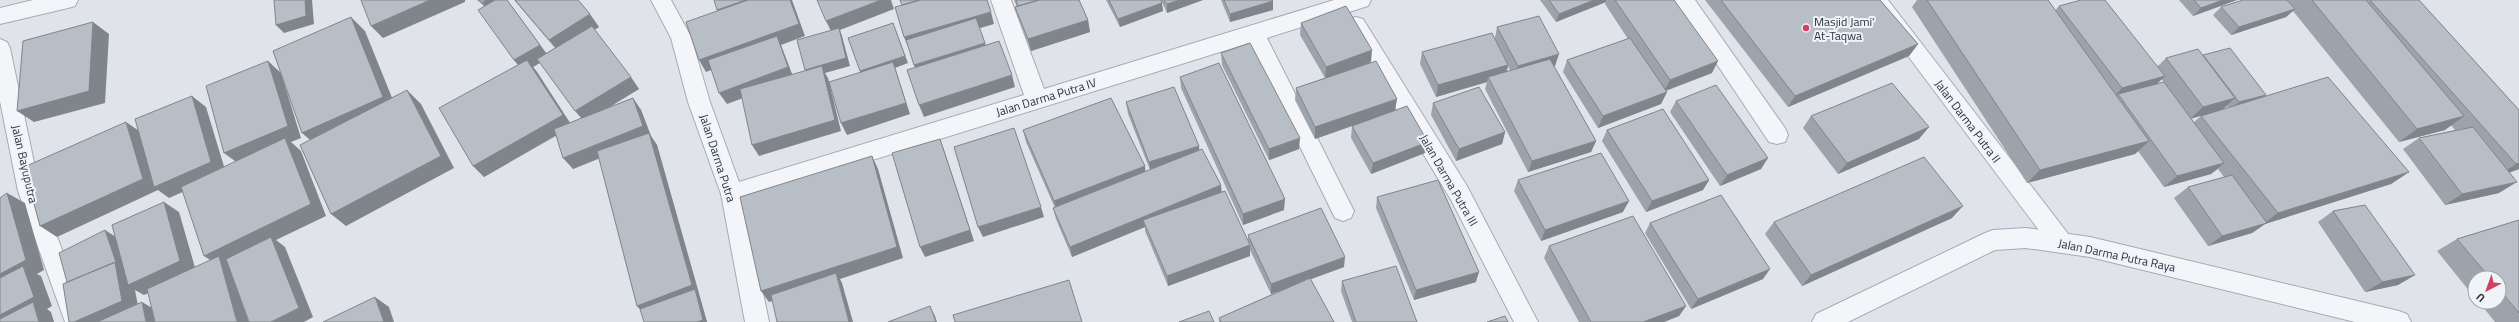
<svg xmlns="http://www.w3.org/2000/svg" width="2519" height="322" font-family="'Titillium Web',sans-serif">
<style>
.lines{fill:none;stroke-linecap:round;stroke-linejoin:round}
.minor-casing{stroke:#a5abb4;stroke-width:2}
.tertiary-casing{stroke:#a5abb4;stroke-width:2}
.minor{fill:#f3f5f8;fill-rule:evenodd}
.tertiary{fill:#f3f5f8;fill-rule:evenodd}
.wall{fill:#9da3aa;fill-rule:evenodd}
.shaded-wall{fill:#80858b}
.building{fill:#b7bec6;stroke:#80858b}
.poi-dot{fill:#d2415f;stroke:#f0f3f7;stroke-width:1.5}
.labels{text-anchor:middle;dominant-baseline:central;stroke-width:4;stroke-linejoin:round;paint-order:stroke}
.poi-label{font-size:12px;fill:#283341;stroke:#f0f3f7;text-anchor:start}
.street-label{font-size:12px;fill:#283341;stroke:#f0f3f7}
</style>
<rect width="100%" height="100%" fill="#e0e4ea"/>
<g class="lines">
<g class="minor-casing">
<path id="minor" d="M33,0H78L75,6L68,8L0,24V8Z
M651,0H671L691,37L710,102L739,182L1024,95L991,0H1011L1044,89L1334,0H1371L1368,6L1267,38L1354,211L1351,218L1343,221L1335,218L1249,43L744,200L769,322H745L721,194L688,102L671,38Z
M1674,0H1695L1785,128L1788,135L1785,142L1777,144L1769,142Z
M1866,0H1888L2069,235L2072,242L2069,249L2061,252L2053,249Z
M1356,17L1363,19L1467,186L1538,322H1514L1451,200L1349,31L1346,25L1349,19Z
M0,39L7,42L10,48L40,191L89,322H65L18,191L0,101Z"/>
</g>
<g class="tertiary-casing">
<path id="tertiary" d="M2026,228L2090,237L2399,311L2407,314L2411,322H2355L2090,257L2026,248L1995,250L1848,322H1812L1816,314L1985,233L1993,230Z"/>
</g>
<use href="#minor" class="minor"/>
<use href="#tertiary" class="tertiary"/>
</g>
<path class="wall" d="M477,0H507L546,53L555,48L514,0H578L599,27L594,30L639,89L609,107L633,98L641,110L651,136L657,145L707,322L640,309L637,306L599,158L573,169L556,136L484,177L518,65L514,60L484,6ZM540,63L581,118L570,123L537,72L533,67Z
M1014,0H1079L1088,20L1090,32L1031,51L1019,19L1015,7H1017Z
M1106,0H1161L1163,11L1120,27Z
M1161,0H1203L1167,13Z
M1221,0H1272L1273,1V10L1230,22Z
M1540,0H1674L1712,73L1666,91L1667,92L1661,104L1598,128L1563,72L1567,60L1628,39L1605,4L1606,2L1556,22Z
M1705,0H1880L1918,44L1909,56L1788,107Z
M1917,0H2048L2055,11L2059,6L2158,66L2166,58L2202,55H2203L2266,95L2264,97L2409,172L2391,184L2265,224L2252,233L2208,246L2174,198L2188,187L2224,177L2218,169L2211,174L2164,187L2138,151L2135,154L2027,183L1912,7ZM2161,79L2164,82L2156,84ZM2227,106L2228,107L2223,109ZM2203,115L2201,116L2194,122L2191,118Z
M2179,0H2237L2193,16Z
M2243,0H2419L2519,110V169L2509,173L2499,193L2445,205L2403,149L2419,138L2455,130L2451,125L2445,130L2399,142L2293,11L2286,17L2231,35L2213,15L2221,7Z
M1301,23L1371,62L1353,69L1428,142L1425,153L1371,174L1351,138L1352,126L1379,116L1315,139L1295,100L1296,88L1325,78L1300,35Z
M1497,27L1555,66H1554L1596,141L1591,152L1528,172L1485,89L1487,82L1436,97L1420,64L1422,52L1495,38ZM1508,66L1510,70L1507,72Z
M1221,53L1299,149L1269,160L1222,65Z
M1180,77L1284,210L1243,225L1181,88Z
M1676,101L1761,169L1720,186L1670,112Z
M1126,102L1199,150L1221,185V192L1248,241V235L1344,267L1310,279L1334,322H1219V318L1284,289L1271,294L1250,250V256L1168,286L1145,231V227L1072,257L1056,219L1053,208H1055L1026,142L1023,130L1145,172L1150,170L1128,114Z
M1433,103L1505,132L1502,144L1456,161L1431,115Z
M1811,116L1919,139L1838,174L1803,128Z
M1607,130L1709,180L1703,190L1646,212L1602,141Z
M1518,180L1623,212L1541,241L1514,191Z
M1377,197L1476,282L1414,300L1376,208Z
M2333,211L2415,275L2398,285L2365,292L2318,222Z
M1952,218L1802,286L1765,234L1774,222Z
M2519,220V322H2495L2479,302H2499V278H2475V298L2437,251L2457,239Z
M1650,223L1763,279L1691,309L1645,233Z
M1549,246L1686,306L1679,316L1664,322H1579L1544,258Z
M1342,281L1417,322H1352L1341,291Z"/>
<path class="shaded-wall" d="M305,0H312L314,24L284,33L276,25Z
M430,0H465V2L383,38L371,26Z
M486,0H504L488,11L482,3Z
M507,0L549,57L533,67L537,72L572,126L484,177L473,166L524,72L514,60Z
M746,0H774L721,18L717,10Z
M790,0H792L805,36L781,45L794,79L727,104L719,93L780,45L706,72L699,60Z
M881,0H891L894,9L840,30L842,36L850,66L825,73L828,78L841,131L759,156L752,145L832,33L826,21Z
M1180,0H1203L1167,13V4Z
M1594,0H1606V2L1556,22L1559,14Z
M2223,0H2237L2193,16L2201,8Z
M1273,1V10L1230,22V14Z
M1162,3L1163,11L1120,27L1118,19Z
M2295,9L2286,17L2231,35L2239,27Z
M991,12L994,24L909,49L904,37Z
M590,14L599,27L559,52L549,40Z
M351,17L365,31L397,110L317,146L302,133Z
M1088,20L1090,32L1031,51L1028,39Z
M93,22L109,34L105,103L34,122L17,111Z
M893,23L908,63L895,68L910,114L847,135L841,123L864,79L860,71Z
M985,43L989,55L919,77L914,65Z
M1918,44L1909,56L1788,107L1795,96Z
M1372,50L1371,62L1325,79L1326,67Z
M1559,54L1555,66L1514,78L1518,66Z
M268,61L281,73L301,138L291,142L301,151L326,216L276,240L285,247L313,317L304,322H237L221,267L204,256L239,164L224,153Z
M1718,61L1712,73L1664,91L1670,80Z
M1508,65L1505,77H1488L1487,82L1436,97L1438,85Z
M1012,75L1015,87L924,117L919,105Z
M2165,76L2153,88L2118,94L2113,99L2111,100L2122,88Z
M631,77L639,89L585,122L575,111Z
M407,90L421,104L454,168L346,226L331,214Z
M1667,92L1661,104L1598,128L1603,116Z
M2266,95L2257,103L2230,110L2239,102Z
M192,96L206,107L226,173L169,198L158,190L57,237L40,226L126,122L142,133Z
M633,98L641,110L651,136L657,145L707,322H697L646,316L637,306L650,138L573,169L563,158Z
M2235,98L2222,110L2190,119L2203,107Z
M1397,99L1395,111L1315,139V127Z
M2464,116L2445,130L2399,142L2417,129Z
M1929,127L1919,139L1838,174L1847,163Z
M1505,132L1502,144L1456,161L1459,149Z
M1300,138L1299,149L1269,160V149Z
M940,139L944,150L974,241L925,257L920,247Z
M1596,141L1591,152L1528,172L1532,161Z
M2149,141L2135,154L2027,183L2040,170Z
M1428,142L1425,153L1371,174L1373,163Z
M1199,146L1200,157L1151,173L1149,162Z
M872,156L878,169L903,258L840,279L842,283L853,322H849L838,280L769,302L761,291Z
M1768,158L1761,169L1720,186L1727,175Z
M2224,163L2211,174L2164,187L2177,176Z
M2519,163V169L2496,177L2516,164Z
M1145,166L1146,177L1057,212L1054,201Z
M2409,172L2391,184L2265,224L2252,233L2208,246L2222,236L2264,223L2278,213Z
M1709,180L1703,190L1646,212L1652,201Z
M2517,182L2499,193L2445,205L2462,194Z
M1221,185L1222,196L1143,220L1145,227L1072,257L1070,247Z
M7,193L25,203L44,270L37,274L41,276L52,306L47,309L51,312L54,322H0V274Z
M1285,199L1284,210L1243,225V214Z
M1629,201L1623,212L1541,241L1545,230Z
M164,202L179,212L196,271L144,295L135,290L139,311L113,322H74L105,230L116,237Z
M1963,206L1952,218L1802,286L1811,275Z
M1041,207L1044,217L983,237L978,227Z
M1250,245V256L1168,286L1167,276Z
M1345,257L1344,267L1271,294V284Z
M1770,269L1763,279L1691,309L1698,299Z
M1479,272L1476,282L1414,300L1416,290Z
M2415,275L2398,285L2365,292L2382,282Z
M375,297L389,307L394,322H384Z
M142,302L159,312L161,322H146Z
M930,306L935,316L937,322H936Z
M1686,306L1679,316L1664,322H1643Z"/>
<path class="building" d="M274,0H305L306,16L276,25Z
M361,0H430L371,26Z
M479,0H486L482,3Z
M495,0H507L540,45L514,60L478,10Z
M515,0H578L590,14L549,40Z
M714,0H746L717,10Z
M748,0H790L799,24L699,60L686,22Z
M817,0H881L826,21Z
M900,0H919L902,5Z
M921,0H987L991,12L904,37L895,7Z
M1016,0H1039L1018,6Z
M1039,0H1079L1088,20L1028,39L1015,7Z
M1109,0H1161L1162,3L1118,19Z
M1164,0H1180L1167,4Z
M1224,0H1272L1273,1L1230,14Z
M1549,0H1594L1559,14Z
M1615,0H1674L1718,61L1670,80Z
M1721,0H1880L1918,44L1795,96Z
M1927,0H2048L2149,141L2040,170Z
M2081,0H2105L2165,76L2122,88L2059,6Z
M2194,0H2223L2201,8Z
M2243,0H2287L2295,9L2239,27L2221,7Z
M2312,0H2366L2464,116L2417,129Z
M2370,0H2419L2519,110V163L2516,164Z
M1346,6L1372,50L1326,67L1301,23Z
M1539,16L1559,54L1518,66L1497,27Z
M351,17L383,97L302,133L273,51Z
M976,18L985,43L914,65L906,40Z
M93,22L89,91L17,111L23,41Z
M893,23L905,56L860,71L848,38Z
M592,26L631,77L575,111L537,59Z
M839,28L846,58L805,70L797,40Z
M1492,33L1508,65L1438,85L1422,52Z
M777,36L788,67L719,93L708,60Z
M1630,38L1667,92L1603,116L1567,60Z
M999,41L1012,75L919,105L907,70Z
M1250,43L1300,138L1269,149L1221,53Z
M2230,48L2266,95L2239,102L2203,55Z
M2198,49L2235,98L2203,107L2166,58Z
M1550,59L1596,141L1532,161L1488,77Z
M527,60L563,115L473,166L439,108Z
M268,61L288,126L224,153L206,86Z
M1376,61L1397,99L1315,127L1296,88Z
M893,62L906,103L841,123L829,82Z
M1219,63L1285,199L1243,214L1180,77Z
M822,66L835,120L752,145L740,89Z
M2328,77L2409,172L2278,213L2201,116Z
M2164,82L2224,163L2177,176L2118,94Z
M1892,83L1929,127L1847,163L1811,116Z
M1716,85L1768,158L1727,175L1676,101Z
M1174,87L1199,146L1149,162L1126,102Z
M1479,87L1505,132L1459,149L1433,103Z
M407,90L441,156L331,214L300,145Z
M192,96L211,162L154,187L135,119Z
M633,98L643,126L563,158L554,129Z
M1111,98L1145,166L1054,201L1023,130Z
M1407,106L1428,142L1373,163L1352,126Z
M1663,109L1709,180L1652,201L1607,130Z
M126,122L143,179L40,226L24,167Z
M2473,127L2517,182L2462,194L2419,138Z
M1014,128L1041,207L978,227L954,147Z
M649,133L692,285L637,306L597,151Z
M285,138L311,204L204,256L181,187Z
M940,139L970,230L920,247L892,153Z
M1202,149L1221,185L1070,247L1053,208Z
M1601,153L1629,201L1545,230L1518,180Z
M872,156L897,247L761,291L740,197Z
M1924,157L1963,206L1811,275L1774,222Z
M2232,175L2267,223L2222,236L2188,187Z
M1438,180L1479,272L1416,290L1377,197Z
M1225,191L1250,245L1167,276L1143,220Z
M7,193L26,260L0,274V198Z
M1721,195L1770,269L1698,299L1650,223Z
M164,202L180,261L128,285L112,225Z
M2365,205L2415,275L2382,282L2333,211Z
M1321,208L1345,257L1271,284L1248,235Z
M1633,216L1686,306L1643,322H1591L1549,246Z
M2519,220V313L2499,289V278H2490L2457,239Z
M105,230L116,262L67,282L59,253Z
M271,237L299,308L271,322H249L226,259Z
M219,256L237,322H155L147,289Z
M115,262L122,301L74,322H69L63,284Z
M23,266L34,297L0,315V278Z
M1396,266L1417,322H1356L1342,281Z
M836,273L849,322H777L771,295Z
M1310,278L1334,322H1221L1219,318Z
M1069,280L1082,322H955L953,315Z
M695,289L703,320L697,322H644L640,309Z
M375,297L384,322H323Z
M33,302L39,322H0V319Z
M142,302L146,322H97Z
M930,306L936,322H888Z
M1209,311L1214,322H1179Z
M1505,316L1508,322H1487Z"/>
<circle class="poi-dot" cx="1806" cy="28" r="4"/>
<g class="labels">
<g class="poi-label">
<text x="1814" y="21">Masjid Jami'<tspan x="1814" dy="14">At-Taqwa</tspan></text>
</g>
<g class="street-label">
<text transform="translate(1046 97) rotate(-17)">Jalan Darma Putra IV</text>
<text transform="translate(1968 121) rotate(53)">Jalan Darma Putra II</text>
<text transform="translate(718 158) rotate(72)">Jalan Darma Putra</text>
<text transform="translate(25 164) rotate(77)">Jalan Bayuputra</text>
<text transform="translate(1449 180) rotate(60)">Jalan Darma Putra III</text>
<text transform="translate(2117 255) rotate(12)">Jalan Darma Putra Raya</text>
</g>
</g>
<g transform="translate(2487 290) rotate(221)"><circle r="19" fill="#f0f3f7" stroke="#a0a6ae"/>
<path d="M0-3L7 15L0 10L-7 15Z" fill="#d2415f"/>
<text y="-6" font-size="11" font-weight="bold" text-anchor="middle" fill="#283341">U</text>
</g>
</svg>
